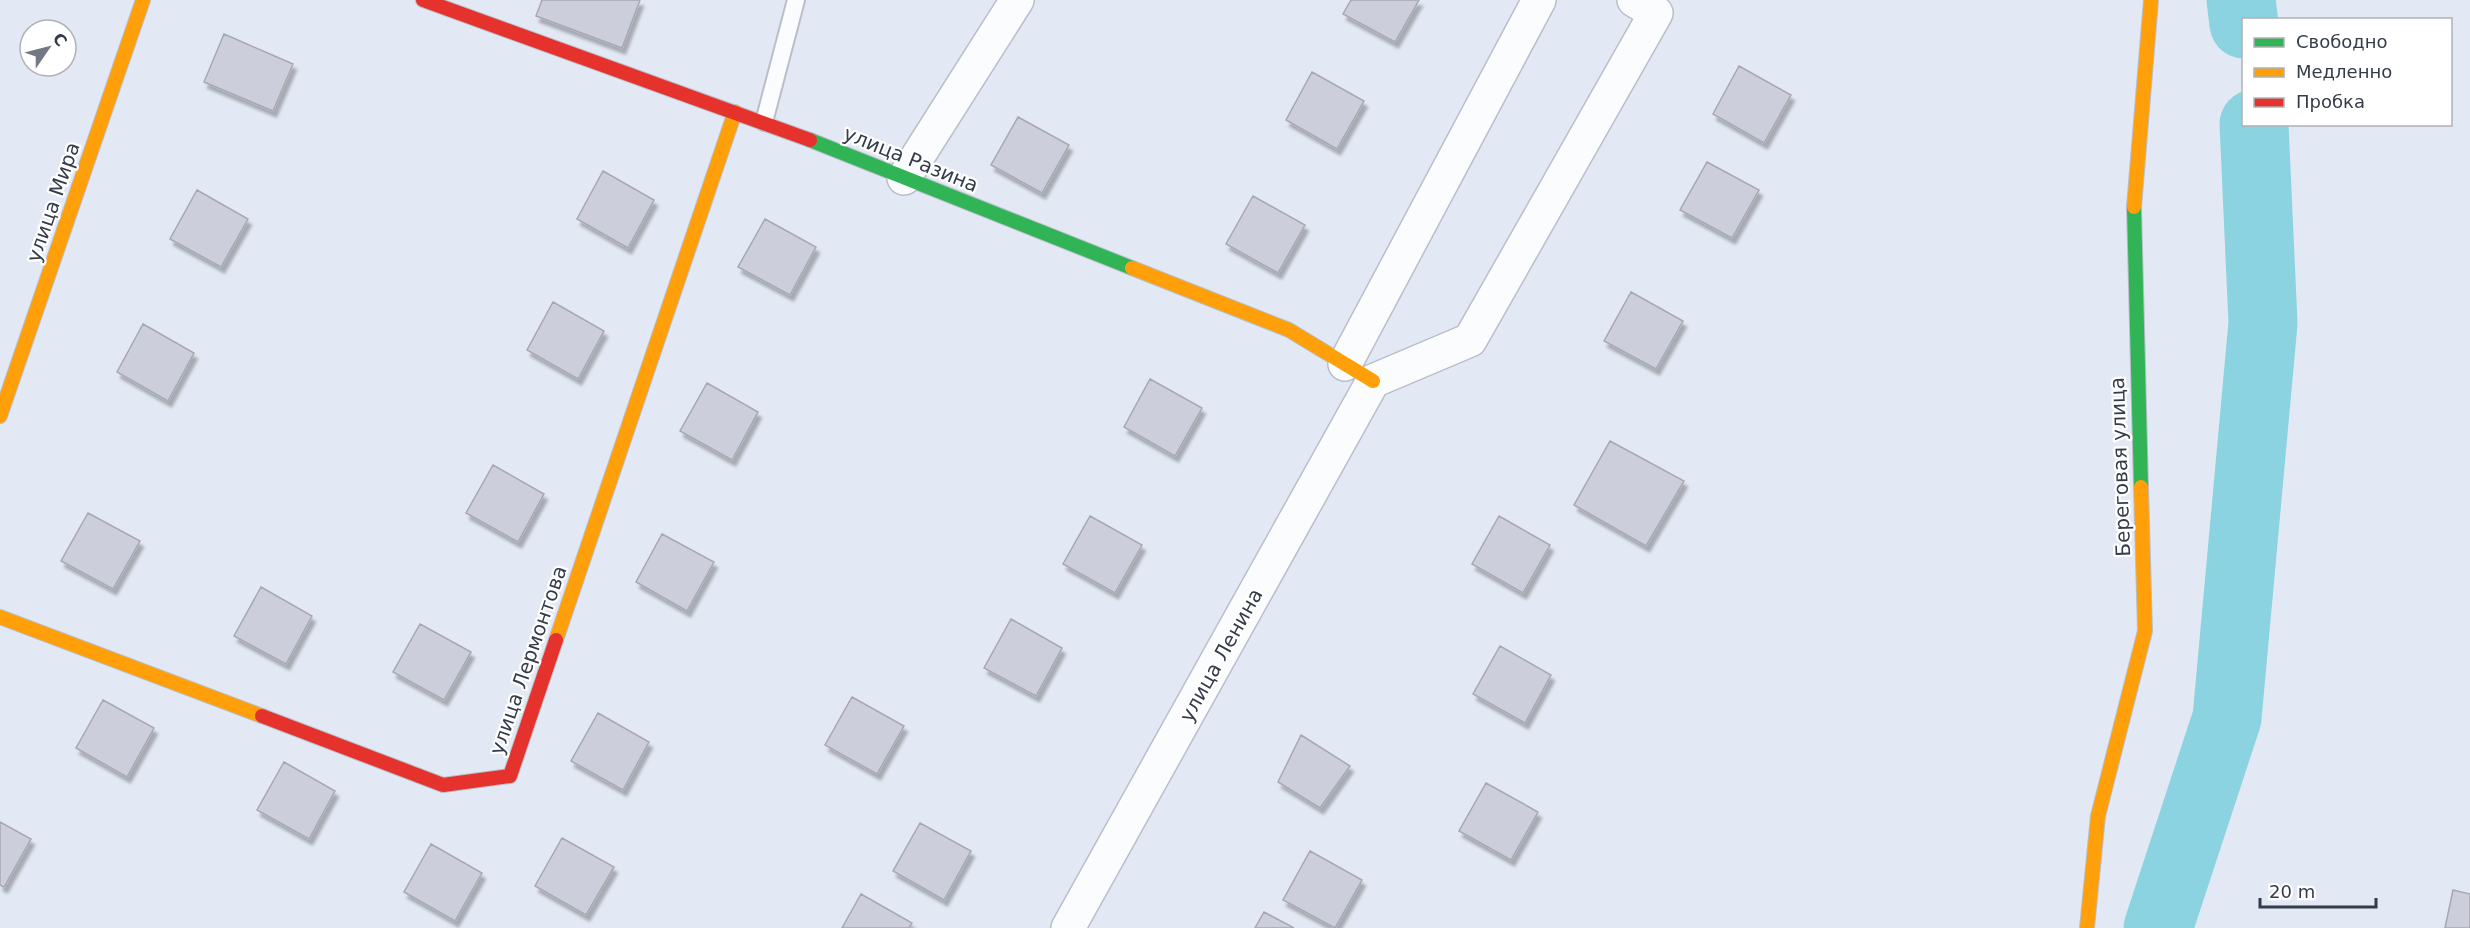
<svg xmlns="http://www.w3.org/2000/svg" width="2470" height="928" font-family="'DejaVu Sans',sans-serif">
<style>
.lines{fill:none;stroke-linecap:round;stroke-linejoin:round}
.river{stroke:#8cd3e1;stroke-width:69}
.building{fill:#cccfdb;stroke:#a6a8b4;stroke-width:1.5;filter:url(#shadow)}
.lane-casing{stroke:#b9bfca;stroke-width:20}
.street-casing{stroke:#b9bfca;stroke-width:36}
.fast-casing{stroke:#b9bfca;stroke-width:16}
.slow-casing{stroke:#b9bfca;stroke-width:16}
.jam-casing{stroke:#b9bfca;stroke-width:16}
.lane{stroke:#fbfcfd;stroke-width:16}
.street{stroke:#fbfcfd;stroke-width:33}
.fast{stroke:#30b455;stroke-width:14}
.slow{stroke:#ff9f0a;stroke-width:14}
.jam{stroke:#e5322d;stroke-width:14}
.labels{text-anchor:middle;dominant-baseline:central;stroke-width:4.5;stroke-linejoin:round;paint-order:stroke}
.street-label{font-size:20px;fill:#353c49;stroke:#fff}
</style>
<defs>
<filter id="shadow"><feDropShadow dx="3.5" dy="6" stdDeviation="1.5" flood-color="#0004"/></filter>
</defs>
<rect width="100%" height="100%" fill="#e3e9f4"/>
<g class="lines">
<path class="river" d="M2241,0L2244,24
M2158,928L2227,718L2263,323L2254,124"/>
</g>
<path class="building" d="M542,0H640L622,48L536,16Z
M1351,0H1419L1395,42L1343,14Z
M224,34L293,64L273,111L204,82Z
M1739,66L1791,95L1764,143L1713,114Z
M1312,72L1364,101L1337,149L1286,120Z
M1018,117L1069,145L1042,193L991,165Z
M1707,162L1759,190L1732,238L1680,210Z
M603,171L654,200L628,248L577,219Z
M197,190L248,219L221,267L170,239Z
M1253,196L1305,225L1278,273L1226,244Z
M765,219L816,247L790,295L738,267Z
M1631,292L1683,321L1656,369L1604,341Z
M553,302L604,331L578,379L527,350Z
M143,324L194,353L168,401L117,372Z
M1150,379L1202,408L1175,456L1124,427Z
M707,383L758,412L732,460L680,431Z
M1610,441L1684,481L1646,546L1574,505Z
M493,465L544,494L518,542L466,513Z
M88,513L140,541L113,589L61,561Z
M1090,516L1142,545L1115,593L1063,564Z
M1499,516L1550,545L1523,593L1472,564Z
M662,534L714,562L687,611L636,582Z
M261,587L312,616L286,664L234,636Z
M1011,619L1062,648L1036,696L984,668Z
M420,624L471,652L444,700L393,672Z
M1500,646L1551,675L1525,723L1473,694Z
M852,697L904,726L877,774L825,745Z
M103,700L154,728L127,777L76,748Z
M598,713L649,742L623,790L571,761Z
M1301,735L1350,766L1320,808L1278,782Z
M284,762L335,791L309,839L257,810Z
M1486,783L1538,812L1511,860L1459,831Z
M0,822L31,839L4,887L0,885Z
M920,823L971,851L944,900L893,871Z
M562,838L614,867L586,915L535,886Z
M431,844L482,873L455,921L404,892Z
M1310,851L1362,880L1335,928L1283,900Z
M2453,890L2470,894V928H2445Z
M861,894L912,923L909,928H842Z
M1264,912L1294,928H1255Z"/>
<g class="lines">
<g class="lane-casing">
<path id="lane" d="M764,122L796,0"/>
</g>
<g class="street-casing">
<path id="street" d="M904,178L1017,0
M1345,364L1539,0
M1068,928L1373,381L1470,340L1656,13L1634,0"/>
</g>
<g class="fast-casing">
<path id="fast" d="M810,140L1132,268
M2134,207L2141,487"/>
</g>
<g class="slow-casing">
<path id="slow" d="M2134,207L2151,0
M1132,268L1289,330L1373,381
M0,416L143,0
M0,617L262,716
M556,640L735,112
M2087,928L2098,816L2145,631L2141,487"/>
</g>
<g class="jam-casing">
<path id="jam" d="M423,0L810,140
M262,716L443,785L510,776L556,640"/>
</g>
<use href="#lane" class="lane"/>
<use href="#street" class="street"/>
<use href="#fast" class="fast"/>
<use href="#slow" class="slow"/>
<use href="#jam" class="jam"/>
</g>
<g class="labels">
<g class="street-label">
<text transform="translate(911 159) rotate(22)">улица Разина</text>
<text transform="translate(53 202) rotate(-71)">улица Мира</text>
<text transform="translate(2120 467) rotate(-92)">Береговая улица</text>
<text transform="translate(1221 655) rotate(-61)">улица Ленина</text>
<text transform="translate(528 660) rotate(-71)">улица Лермонтова</text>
</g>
</g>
<rect x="2242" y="18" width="210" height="108" fill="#ffffff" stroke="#aeb1b6" stroke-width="1.5"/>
<rect x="2254" y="38" width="30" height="9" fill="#30b455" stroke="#aeb1b6" stroke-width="1.5"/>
<text x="2296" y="48" font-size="18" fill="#353c49">Свободно</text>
<rect x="2254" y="68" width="30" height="9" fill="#ff9f0a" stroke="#aeb1b6" stroke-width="1.5"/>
<text x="2296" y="78" font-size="18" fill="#353c49">Медленно</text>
<rect x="2254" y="98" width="30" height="9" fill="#e5322d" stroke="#aeb1b6" stroke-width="1.5"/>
<text x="2296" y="108" font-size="18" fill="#353c49">Пробка</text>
<g transform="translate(48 48) rotate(55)"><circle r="28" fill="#ffffff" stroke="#aeb1b6" stroke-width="1.5"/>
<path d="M0-4.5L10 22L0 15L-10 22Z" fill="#727985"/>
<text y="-9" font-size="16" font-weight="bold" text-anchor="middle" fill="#353c49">С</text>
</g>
<path d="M2260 898v9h116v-9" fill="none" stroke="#353c49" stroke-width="3"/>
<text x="2269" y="898" font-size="18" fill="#353c49" stroke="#ffffff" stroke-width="4.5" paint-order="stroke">20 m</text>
</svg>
